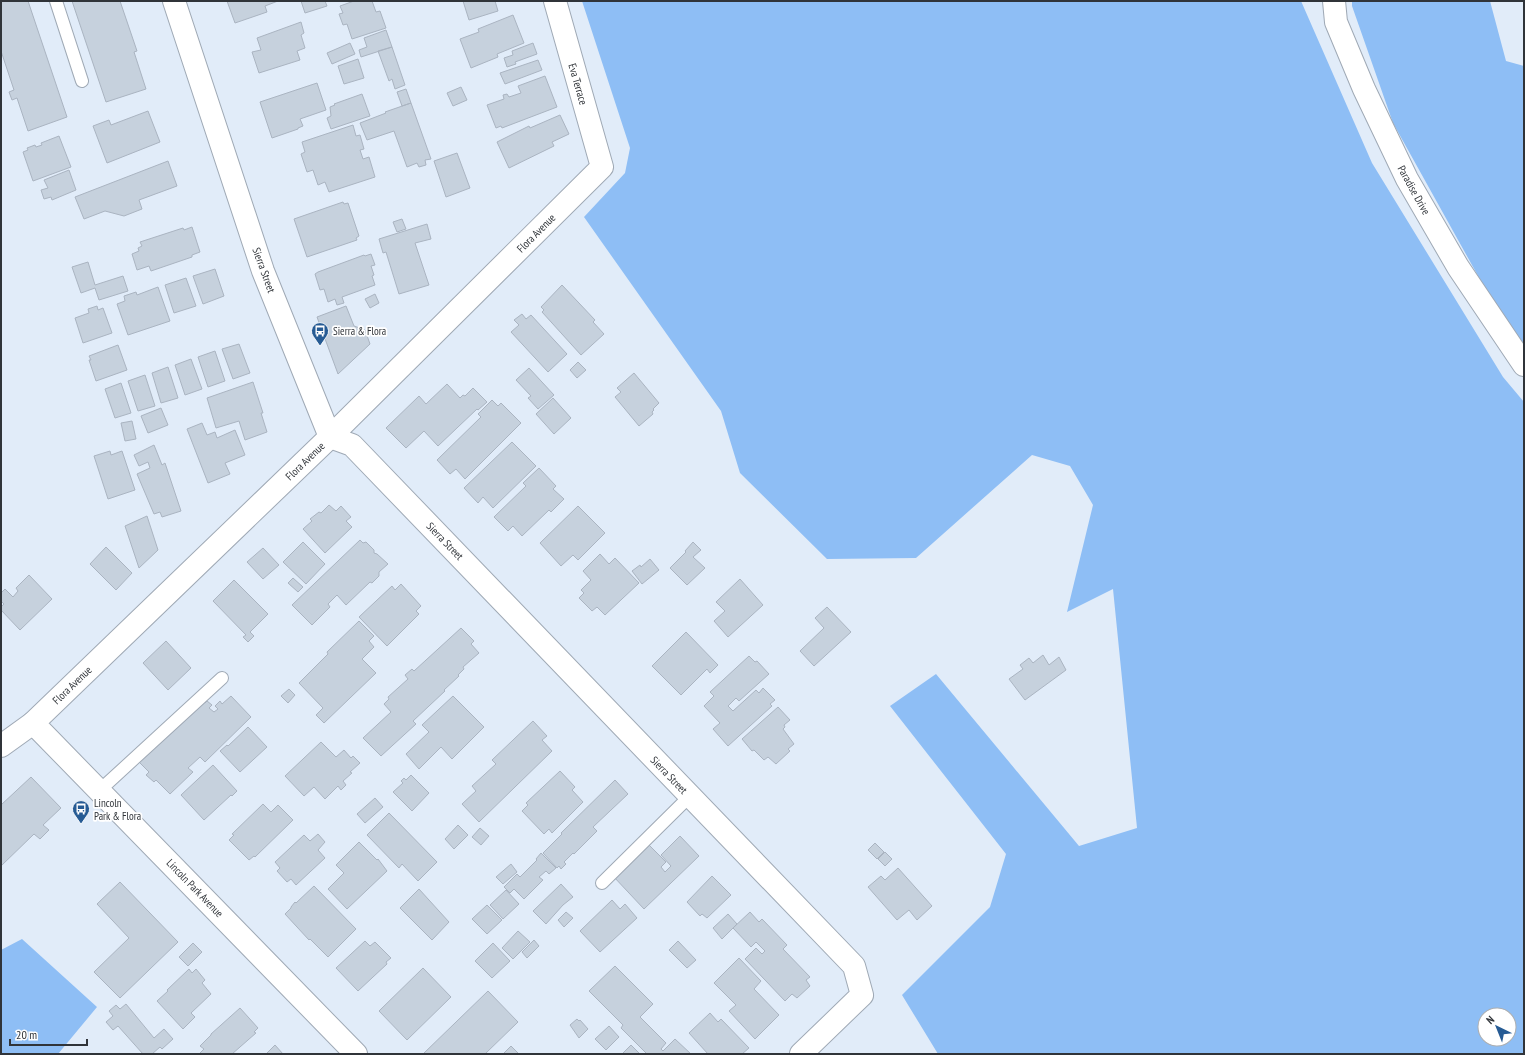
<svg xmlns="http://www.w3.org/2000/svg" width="1525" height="1055" font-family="'PT Sans Narrow',sans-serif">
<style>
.green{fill:#8ebef5;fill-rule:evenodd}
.building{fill:#c6d1dd;stroke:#aab4c1}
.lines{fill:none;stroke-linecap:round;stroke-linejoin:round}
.lane-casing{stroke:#9fa9b5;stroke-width:14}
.street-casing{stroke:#9fa9b5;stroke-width:24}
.secondary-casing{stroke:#9fa9b5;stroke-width:24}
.lane{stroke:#fff;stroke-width:12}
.street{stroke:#fff;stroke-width:22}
.secondary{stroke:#fff;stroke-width:22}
.labels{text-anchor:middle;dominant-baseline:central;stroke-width:3.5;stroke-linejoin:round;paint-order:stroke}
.street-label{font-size:11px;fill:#303439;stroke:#fff}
.poi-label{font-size:11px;fill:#303439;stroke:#fff;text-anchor:start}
</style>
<rect width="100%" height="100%" fill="#e1ecf9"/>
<path class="green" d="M582,1H1301L1372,163L1503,377L1524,402V1054H938L902,995L990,907L1006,854L890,706L936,674L1079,846L1137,828L1113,589L1067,612L1093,505L1070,466L1032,455L916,558L827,559L740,473L721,411L584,217L625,173L630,148ZM1485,1015H1509V1039H1485Z
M1352,1H1490L1506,61L1524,66V347L1497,310L1393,123L1352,6Z
M22,939L97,1007L58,1054H1V950Z"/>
<path class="building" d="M1,1H28L67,117L28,131L17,98L12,100L9,92L14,90L1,51Z
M72,1H120L137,51L134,52L146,89L106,102Z
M227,1H278L265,6L267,12L235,23Z
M301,1H325L327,6L305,13Z
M354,1H372L376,12L380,11L386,28L352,39L347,24L343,25L339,14L343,13L340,6Z
M463,1H495L498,11L469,20Z
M513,15L524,43L497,54L498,57L471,68L460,39L479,32L478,29Z
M301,22L304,33L301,35L305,48L297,51L300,60L259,73L252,52L261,50L257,38Z
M386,30L392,47L361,57L359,50L367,47L364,38Z
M350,43L355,54L332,64L327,53Z
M533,43L537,54L515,62L516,64L507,67L504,58L513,55L512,51Z
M392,47L405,85L395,89L392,79L389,81L378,51Z
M358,59L364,78L344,84L338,66Z
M538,60L542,70L505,84L500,73Z
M545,76L557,107L502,128L501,126L496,128L487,105L504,99L503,95L507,94L509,97L521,93L518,86Z
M317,83L326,110L300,119L303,126L298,128V129L272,138L260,102Z
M461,87L467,100L453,106L447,93Z
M406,89L411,103L402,106L397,92Z
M362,94L370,116L331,129L327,118L331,116L330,107L335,105L334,104Z
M411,103L431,159L425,160L426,165L419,167L417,163L407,167L394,131L367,140L360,123L386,113L385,112Z
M148,111L160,142L107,163L93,126L109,120L111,125Z
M560,115L569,134L552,142L554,146L509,168L497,142L529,126L530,128Z
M353,125L356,136L360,135L364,149L360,150L363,159L369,157L375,177L329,192L325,182L318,185L313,170L307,172L301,154L305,152L302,142Z
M59,136L71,167L33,181L23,152L28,150L27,148L35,145L36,147L42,145L41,143Z
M457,153L470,188L446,197L434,161Z
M168,161L177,186L139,200L142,209L124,216L105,211L84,219L75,197Z
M69,170L76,190L52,200L51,197L44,199L41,190L48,188L44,180Z
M343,202L344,204L348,203L359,236L356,238L357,240L307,257L294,219Z
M402,219L406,229L397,232L393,222Z
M427,224L431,239L415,243L429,285L399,294L386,252L383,253L379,239Z
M192,227L200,252L192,255V257L151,271L149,266L137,270L132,254L139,251L138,248L142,246L140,242L183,228L184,230Z
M371,254L375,265L371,266L374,275L372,276L375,285L342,297L344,303L337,305L335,299L328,302L324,289L320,290L315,274L318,272L364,255L365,256Z
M88,262L95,285L123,276L128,291L99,300L95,288L81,293L72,267Z
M215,269L224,296L203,304L193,276Z
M186,278L196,306L174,313L165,285Z
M562,285L595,320L593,322L604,334L581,355L542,312L544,310L541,307Z
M158,287L170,321L128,335L117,304L125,301L124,296L136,292L137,295Z
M375,294L379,303L370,308L365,299Z
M97,306L98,310L103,308L112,333L83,343L75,318L89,313L88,309Z
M346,306L354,326L365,330L370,344L338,374L317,317Z
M522,314L526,319L531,315L567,354L548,372L511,332L519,325L514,320Z
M239,344L250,373L233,379L222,349Z
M118,345L127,370L96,381L89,360H91L89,356Z
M215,351L225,381L208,387L198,357Z
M191,359L202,389L185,395L175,365Z
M578,362L586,370L577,378L570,370Z
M168,367L178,398L161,403L152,373Z
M529,368L554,395L538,409L528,398L531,396L516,380Z
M634,373L659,403L653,409L654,410L652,412L653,414L639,426L615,397L621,392L617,388Z
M145,375L155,406L138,411L128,381Z
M253,382L263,413H261L267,432L245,440L239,421L216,428L207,398Z
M121,383L131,413L115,418L105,389Z
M447,384L460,398L463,395L465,396L473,388L487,402L478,410L477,409L438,446L424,431L406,448L386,428L419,396L426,404Z
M553,398L571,418L554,434L536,414Z
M492,400L498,406L501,403L521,423L465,479L456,469L450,474L437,460L481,417L478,414Z
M161,408L168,425L148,433L141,416Z
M132,421L136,439L125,441L121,423Z
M202,423L207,435L215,432L217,438L235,430L245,455L225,463L230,474L208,483L187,429Z
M512,442L536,466L493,508L483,497L478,503L464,488Z
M154,445L162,465L165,463L181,511L162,517L160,512L154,514L137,474L150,468L148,462L139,466L134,455Z
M110,451L111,455L122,451L135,490L108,499L94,456Z
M539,468L556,486L553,489L564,499L551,512L549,510L522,536L513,526L508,531L494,517L526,486L523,483Z
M329,505L336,511L341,506L351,517L346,521L352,527L325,553L303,529L312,521L310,519L319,512L321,513Z
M578,506L605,533L578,560L573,555L561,566L540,543Z
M147,516L158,550L139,568L125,526Z
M360,540L363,543L366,542L374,550V553L377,554L388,564L379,572V576L372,583L370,582L346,605L337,595L328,604L330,607L312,625L292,605Z
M303,542L325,564L306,584L283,562Z
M693,542L701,550L693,557L705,568L687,585L670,568L686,552L685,551Z
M106,547L132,573L116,590L90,564Z
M263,548L279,565L263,579L247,562Z
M600,554L609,564L615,558L639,583L605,615L597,607L592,611L579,598L584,593L581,590L591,580L583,571Z
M650,559L659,570L642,584L632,571L640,565L641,567Z
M29,575L52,599L20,630L1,610V607L4,604L1,601V593L5,589L13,597L18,591L16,588Z
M293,578L303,587L298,592L288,583Z
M740,579L763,605L728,637L714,621L725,611L716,602Z
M234,580L268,614L250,632L254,636L248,642L243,637L246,635L213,601Z
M401,584L421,606L416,611L419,614L387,646L359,617L392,586L395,590Z
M827,607L851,632L814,666L800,651L824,628L815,618Z
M359,621L374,636L369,641L374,647L362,659L376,673L324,723L316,715L323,708L299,683L328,654L327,652Z
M461,628L474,641L471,644L479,653L463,667L464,669L458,675L459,676L444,690L445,691L413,721L416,724L381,756L363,738L391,712L384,704L389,699L388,697L408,679L405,675L412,669L414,671Z
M686,632L718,665L710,673L707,669L681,695L652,666Z
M166,641L191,668L168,690L143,663Z
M1043,655L1049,665L1059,657L1066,670L1025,700L1009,679L1023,669L1020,665L1029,658L1033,663Z
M749,656L755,662L757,661L769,674L739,701L736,698L728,706L733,711L756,690L759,693L763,688L775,700L770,704L772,706L728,746L713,729L720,723L704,706L714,696L710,692Z
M289,689L295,695L288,703L281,696Z
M231,696L251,717L205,762L200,757L188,768L193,772L170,794L156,780L154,782L146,775L149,772L139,762L204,702L205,703L207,701L212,705L209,708L214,712L218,709L215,706L220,701L222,704Z
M453,696L484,727L452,759L441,747L419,769L406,754L429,732L422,725Z
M778,707L790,720L784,725L785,727L783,729L794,744L788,749L790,751L776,764L768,757L764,760L754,750L752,751L742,739Z
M533,721L547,736L542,740L552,751L479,822L462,804L476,791L472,786L496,764L492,760Z
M248,727L267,747L240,772L220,751L227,745L228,746Z
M321,742L336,757L344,750L351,758L353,756L360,763L350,772L352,773L343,781L346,785L341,790L338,786L325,799L314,787L304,796L285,776Z
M213,765L237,791L232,796L231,795L204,820L181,795Z
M560,771L575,787L572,790L583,802L552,833L549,829L544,834L522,811L528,805L526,803Z
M411,775L429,793L412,811L393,792L403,783L401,781L404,778L406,780Z
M31,777L61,808L43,825L49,830L40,839L34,834L1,866V805Z
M615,780L628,794L593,827L597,831L574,854L573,853L564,862L566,864L561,869L559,866L557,868L543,853L562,834L561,833Z
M375,798L383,807L365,823L357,814Z
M263,804L271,812L278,805L293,820L255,857L254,856L249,860L229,840L234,835L232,834Z
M389,813L437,862L418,881L402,864L399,868L367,835Z
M458,825L468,835L454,849L445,839Z
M480,828L489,836L481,845L472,837Z
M318,834L325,842L318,850L325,858L296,885L291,879L287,882L277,871L280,868L275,862L304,835L310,841Z
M680,836L699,856L644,909L613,876L647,843L666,862L661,867L665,872L671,866L661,855Z
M359,842L377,860L378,859L387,871L347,909L328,889L344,873L336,865Z
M875,843L884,852L877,859L868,850Z
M885,852L892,859L885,866L878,859Z
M541,853L556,868L549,874L546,871L539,877L543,880L524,899L514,889L510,893L504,887L517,874L520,877L537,860L536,859Z
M511,864L517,872L503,884L496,877Z
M898,868L932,906L917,920L909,910L897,920L868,887L881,876L885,880Z
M712,876L731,895L707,918L702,914L700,916L687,902Z
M120,882L178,942L120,998L94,972L129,938L97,904Z
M561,884L573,897L563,905L546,924L533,911Z
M314,886L356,929L328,957L310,939L309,940L285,914L291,908V907L295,902L296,903Z
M419,889L449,922L432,940L400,908Z
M506,890L519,904L503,919L490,905Z
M612,900L620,909L625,904L637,918L600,952L580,931Z
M487,905L502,920L487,934L472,919Z
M566,912L573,918L564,927L558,920Z
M750,912L759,922L762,919L787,945L783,949L810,977L806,980L810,986L797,998L792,994L785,1001L745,959L756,948L762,954L765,951L756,942L751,947L733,928Z
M728,914L737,924L722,939L713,928Z
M518,931L530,942L513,959L502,948Z
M534,940L539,946L527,958L522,952Z
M365,941L370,946L375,942L391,958L386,962L387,964L358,991L336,968Z
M678,941L696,960L687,968L669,950Z
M193,943L202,952L188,966L179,957Z
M493,943L510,961L492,978L475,961Z
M739,958L761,981L754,989L779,1015L755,1039L729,1011L736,1005L714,983Z
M615,966L653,1004L640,1017L666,1043L661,1049L663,1051L675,1039L691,1054H647L621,1028L623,1025L589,991Z
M423,968L451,997L407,1040L379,1011Z
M189,969L192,973L196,969L205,980L202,983L211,994L191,1013L195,1017L183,1029L157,1001L168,991L167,990Z
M488,991L518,1022L485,1054H423Z
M126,1004L154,1038L164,1029L173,1039L162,1049L160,1047L152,1054H143L118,1026L113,1030L106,1022L113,1016L109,1011L116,1005L120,1009Z
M240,1008L258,1028L254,1032L256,1033L232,1054H199L204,1049L200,1046L211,1035V1034Z
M710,1013L718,1022L721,1019L749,1048L742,1054H708L689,1033Z
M577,1019L579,1021L580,1020L588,1029L579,1038L570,1025Z
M609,1026L619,1037L606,1050L595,1039Z
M275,1045L283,1054H266Z
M631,1045L640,1054H622Z
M511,1046L519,1054H503Z"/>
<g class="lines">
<g class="lane-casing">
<path id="lane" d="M56,1L82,81
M100,790L222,678
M602,883L690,796"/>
</g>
<g class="street-casing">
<path id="street" d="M555,1L602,167L330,437L352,445L854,966L862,995L801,1054
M1334,1L1336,22L1364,89L1407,179L1458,267L1524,365
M1,746L33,723"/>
</g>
<g class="secondary-casing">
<path id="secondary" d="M174,1L263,271L330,437L33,723L356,1054"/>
</g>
<use href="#lane" class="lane"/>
<use href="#street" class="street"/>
<use href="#secondary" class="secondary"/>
</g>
<defs>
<g id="bus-pin" transform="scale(0.9)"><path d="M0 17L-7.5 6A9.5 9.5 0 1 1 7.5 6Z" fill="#265b94" stroke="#fff"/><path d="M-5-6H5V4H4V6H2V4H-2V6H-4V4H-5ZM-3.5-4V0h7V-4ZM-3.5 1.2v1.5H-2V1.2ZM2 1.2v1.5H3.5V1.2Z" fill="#fff"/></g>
</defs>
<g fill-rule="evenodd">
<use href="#bus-pin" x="320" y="331"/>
<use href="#bus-pin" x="81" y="809"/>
</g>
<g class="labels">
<g class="street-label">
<text transform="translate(578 84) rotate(74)">Eva Terrace</text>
<text transform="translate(1414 190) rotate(61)">Paradise Drive</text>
<text transform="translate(536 233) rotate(-45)">Flora Avenue</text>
<text transform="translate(264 270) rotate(70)">Sierra Street</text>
<text transform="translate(305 461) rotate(-44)">Flora Avenue</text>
<text transform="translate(445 541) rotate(46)">Sierra Street</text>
<text transform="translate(72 685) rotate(-44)">Flora Avenue</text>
<text transform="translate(669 775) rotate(46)">Sierra Street</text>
<text transform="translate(195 888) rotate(46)">Lincoln Park Avenue</text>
</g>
<g class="poi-label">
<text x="333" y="331">Sierra &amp; Flora</text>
<text x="94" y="803">Lincoln<tspan x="94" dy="13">Park &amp; Flora</tspan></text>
</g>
</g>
<rect width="1525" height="1055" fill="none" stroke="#303439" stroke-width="4"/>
<g transform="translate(1497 1027) rotate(317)"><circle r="19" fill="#ffffff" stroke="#acaeb0"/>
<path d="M0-3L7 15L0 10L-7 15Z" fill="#265b94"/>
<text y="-6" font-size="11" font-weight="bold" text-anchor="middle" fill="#303439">N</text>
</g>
<path d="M10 1039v6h77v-6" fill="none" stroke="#303439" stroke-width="2"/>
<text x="16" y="1039" font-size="12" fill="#303439" stroke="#ffffff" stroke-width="3" paint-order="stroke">20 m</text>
</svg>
